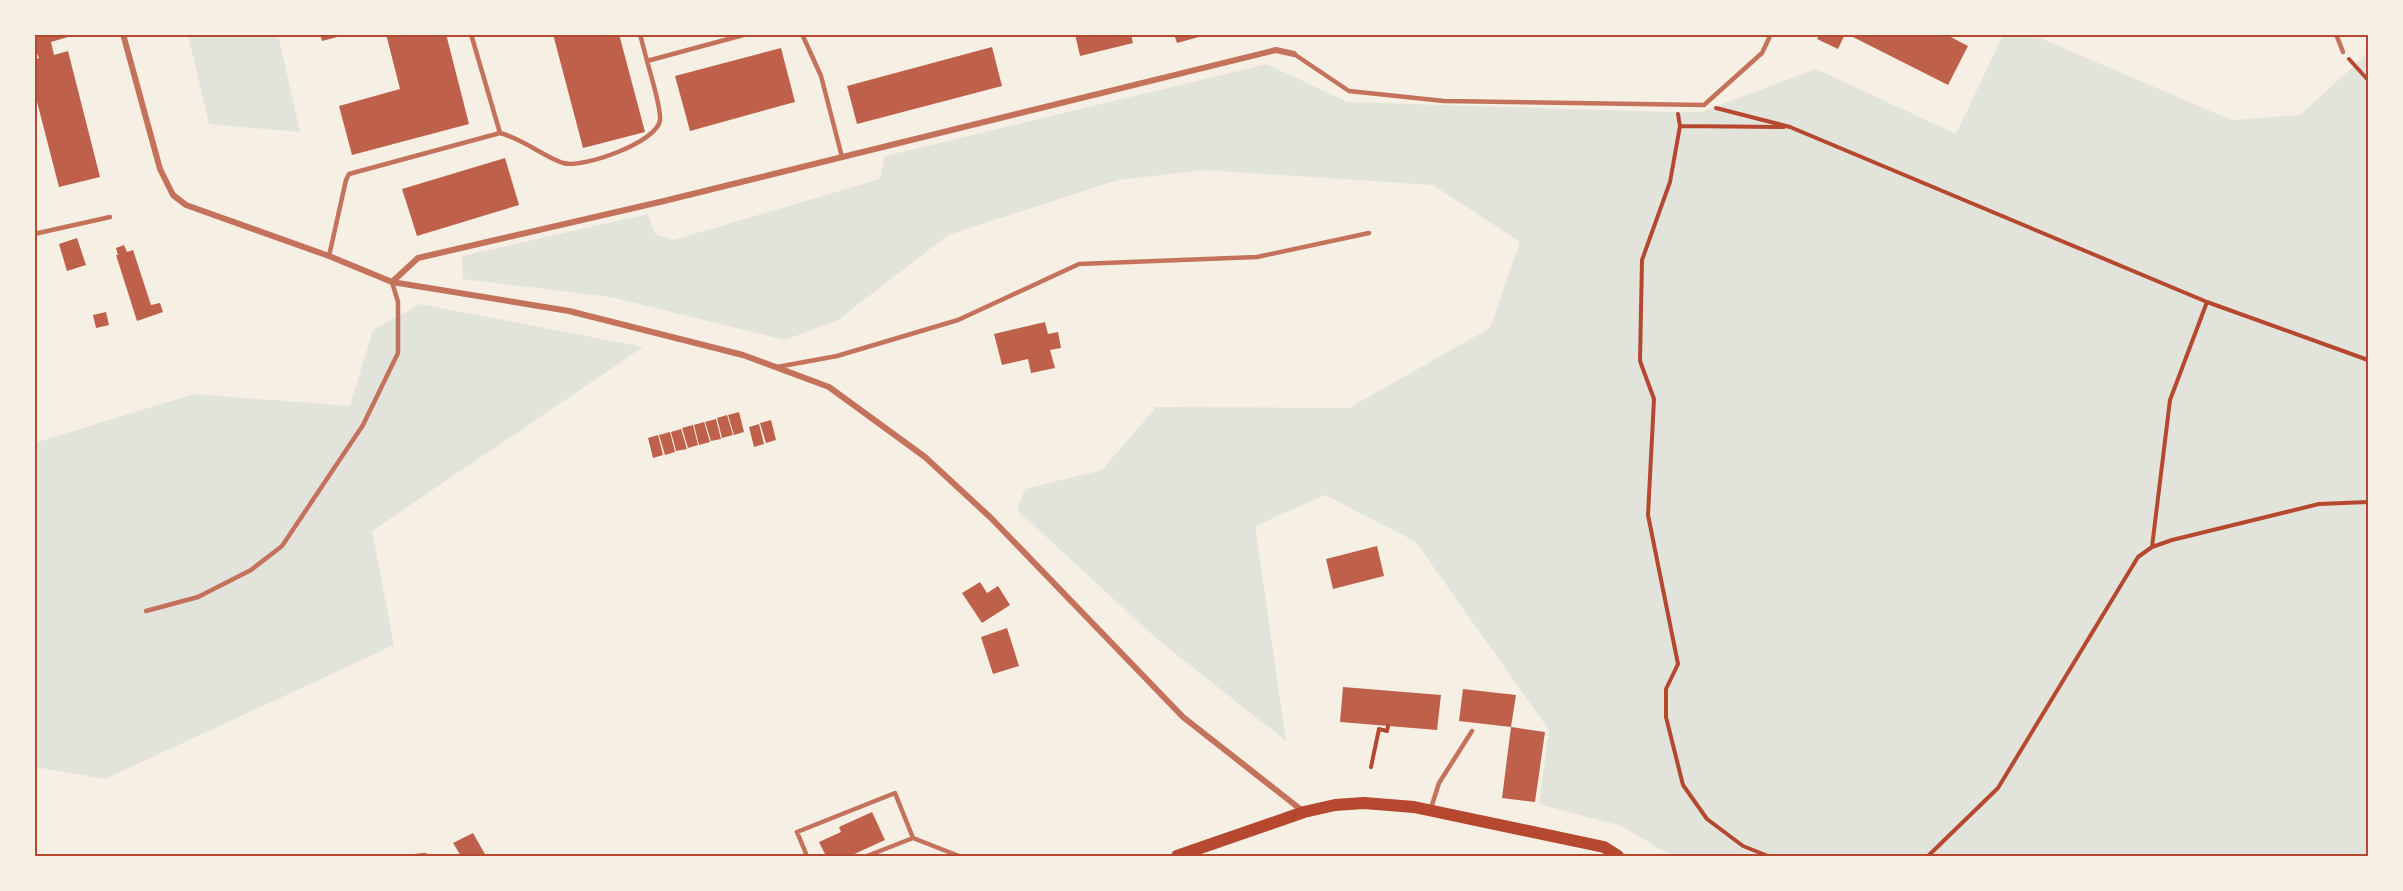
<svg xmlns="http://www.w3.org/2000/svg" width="2403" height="891" font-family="'Noto Serif',serif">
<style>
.green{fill:#e2e4dc}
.building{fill:#bf614a}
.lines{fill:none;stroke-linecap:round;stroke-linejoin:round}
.path{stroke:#b5482f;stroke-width:4}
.service{stroke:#c5725c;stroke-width:4.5}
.minor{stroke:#c5725c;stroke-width:6}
.secondary{stroke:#b5482f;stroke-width:12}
.neatline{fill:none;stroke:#b5482f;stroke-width:2}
</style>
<rect width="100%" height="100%" fill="#f6efe4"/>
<path class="green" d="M188,35H278L300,132L209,124Z
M2003,35H2033L2231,120L2300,115L2368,53V856H1672L1621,826L1539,804L1549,730L1416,542L1325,495L1255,526L1286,741L1157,639L1017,510L1025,489L1102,470L1156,407L1349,408L1490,328L1520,242L1433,185L1204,170L1118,180L948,235L838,320L785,340L610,297L463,279L462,256L648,214L655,234L674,240L880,179L885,156L1267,64L1347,102L1667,112H1701L1816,69L1956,134Z
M420,304L643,347L372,531L394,645L105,779L35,767L34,443L194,394L350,406L373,330Z"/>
<path class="building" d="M34,34H78L51,42L54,55L68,51L100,177L59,187L34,90V60L39,58L34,47Z
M320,34H345V35L322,41Z
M386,34H446L469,124L352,155L339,106L400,89Z
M553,34H619L645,132L583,148Z
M1075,34H1131L1133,43L1080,56Z
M1174,34H1206V35L1177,43Z
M1820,34H1845L1838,49L1817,39Z
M1847,34H1945L1968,46L1948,85Z
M992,47L1002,86L857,124L847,86Z
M781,48L795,102L690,131L675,76Z
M505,158L519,205L417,236L402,189Z
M77,238L86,265L67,271L59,244Z
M124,245L127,252L133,250L151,305L160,303L163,312L137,321L116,255H118L116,248Z
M106,312L109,325L96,328L93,315Z
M1045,322L1048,334L1058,332L1061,348L1050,350L1055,368L1031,373L1028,359L1002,365L994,334Z
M739,412L744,432L734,435L728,415Z
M727,415L733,435L722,438L717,418Z
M716,419L721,439L711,441L705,422Z
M771,420L776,440L766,443L760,423Z
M704,422L710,442L699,445L694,425Z
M759,424L764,444L754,447L749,427Z
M693,425L698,445L688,448L682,428Z
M681,429L687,449L676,451L671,432Z
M670,432L675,452L665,455L659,435Z
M658,435L663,455L653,458L648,438Z
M1377,546L1384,576L1333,589L1326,559Z
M980,582L987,593L998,586L1010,605L982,623L962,593Z
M1007,628L1019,666L993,674L981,637Z
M1343,687L1441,695L1437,730L1340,722Z
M1463,689L1516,695L1511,727L1459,721Z
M1511,727L1545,732L1535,802L1502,798Z
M872,812L885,840L850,856H826L819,842L841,832L839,827Z
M473,833L486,856H461L453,843Z"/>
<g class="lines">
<path class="path" d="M2349,59L2368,80
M1716,108L1790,127L2207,302L2368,360
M1678,114L1680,126L1670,182L1642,260L1640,361L1654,399L1648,515L1678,664L1666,689V717L1683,785L1707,819L1743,846L1768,856
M1680,126L1784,127
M2152,547L2170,400L2207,302
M1371,767L1379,729L1387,731L1388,726
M1928,856L1998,788L2138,557L2152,547L2172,540L2319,504L2368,502"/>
<path class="service" d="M471,34L500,133
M640,34L647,61
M802,34L821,76L842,157
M2336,34L2343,52
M1294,54L1349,91L1444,101L1704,105L1762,53L1771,34
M34,234L110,217
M329,256L346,180L349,174L500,133C523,139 541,155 563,163C582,169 658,142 660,120C661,107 651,76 647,61L747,34
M777,367L837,356L958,320L1079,264L1257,257L1369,233
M146,611L198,597L251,570L282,546L363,425L398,353V302L392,282
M1431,808L1439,783L1472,731
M416,856L424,855L427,856
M807,856L797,832L895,793L913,838
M867,856L913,838L959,856"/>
<path class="minor" d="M123,34L160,169L173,195L186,205L329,256L392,282L569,311L743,355L829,387L925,457L991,518L1183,717L1304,812
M392,282L418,258L664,201L1276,50L1294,54"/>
<path class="secondary" d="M1177,856L1304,812L1335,805L1364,803L1414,807L1604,847L1618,856"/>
</g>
<rect width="2403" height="891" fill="none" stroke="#f6efe4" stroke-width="72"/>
<rect x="36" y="36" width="2331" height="819" class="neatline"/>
</svg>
